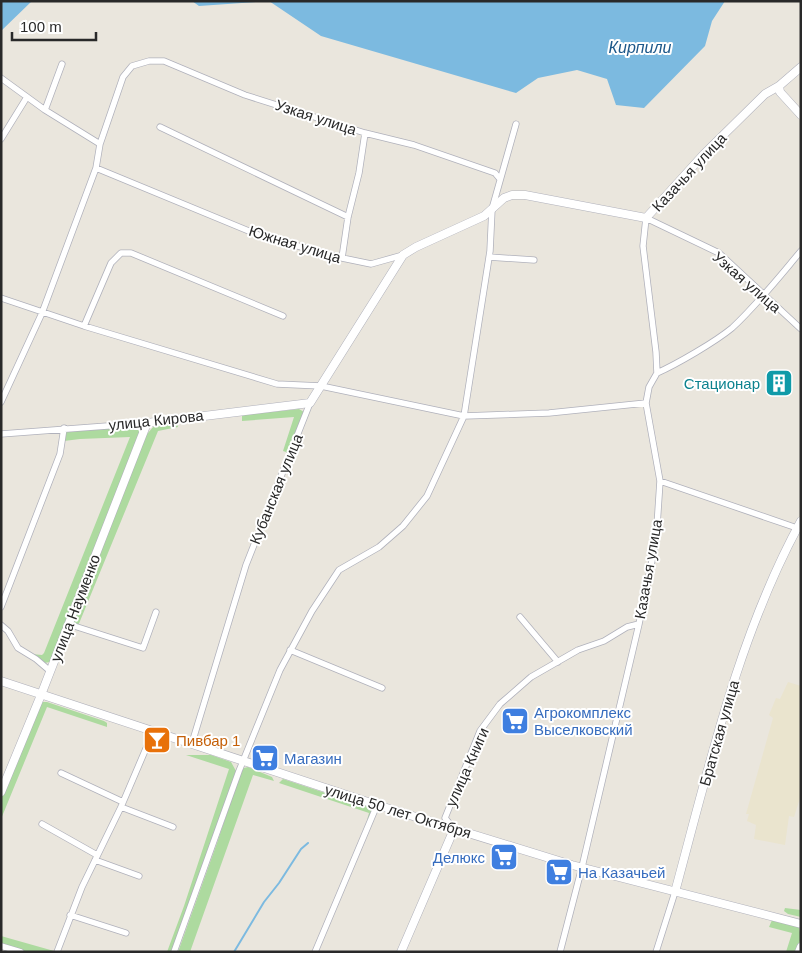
<svg xmlns="http://www.w3.org/2000/svg" width="802" height="953" font-family="Arial,sans-serif">
<style>
.education{fill:#eae4ce}
.green{fill:#adda9f}
.water{fill:#7cbae0}
.lines{fill:none;stroke-linecap:round;stroke-linejoin:round}
.stream{stroke:#7cbae0;stroke-width:2}
.street-casing{stroke:#b0b1bb;stroke-width:7}
.secondary-casing{stroke:#b0b1bb;stroke-width:9}
.street{stroke:#fff;stroke-width:5.5}
.secondary{stroke:#fff;stroke-width:8}
.labels{text-anchor:middle;dominant-baseline:central;stroke-width:4;stroke-linejoin:round;paint-order:stroke}
.street-label{font-size:15px;fill:#292929;stroke:#fff}
.culture-label{font-size:15px;fill:#0d838f;stroke:#fff;text-anchor:end}
.shop-label{font-size:15px;fill:#366cbe;stroke:#fff;text-anchor:start}
.food-label{font-size:15px;fill:#c56008;stroke:#fff;text-anchor:start}
.water-label{font-size:16px;font-style:italic;fill:#1d588a;stroke:#fff}
</style>
<rect width="100%" height="100%" fill="#eae6dd"/>
<path class="education" d="M788,682L801,686V795L794,817L789,816L785,845L754,839L756,825L747,821L749,814H746L773,718L769,715L776,698L780,699Z"/>
<path class="green" d="M299,409L304,412L289,453L283,451L294,417L242,421V415Z
M177,422L178,427L158,431L78,626L72,623L147,434L154,426Z
M136,426L141,431L50,662L44,663L31,654L42,655L44,653L130,437L80,439L64,441L65,431Z
M42,702H47L104,721L107,723V727L47,707L1,819V799L39,706Z
M186,755H211L231,762L236,771L215,837L173,952H167L184,906L229,769Z
M248,767L272,777L274,781L253,775L190,952H178L217,843L241,771L244,768Z
M283,779L371,808L373,810L367,820L369,813L279,783Z
M785,908L801,910V917L788,914L784,911Z
M772,920L799,927L801,938L796,952H786L792,933L769,927Z
M1,936L54,951V952H25L1,944Z"/>
<path class="water" d="M1,1H32L1,31Z
M192,1H725L712,21L705,46L644,108L616,105L607,79L577,70L538,78L516,93L321,36L269,1L199,6Z"/>
<g class="lines">
<path class="stream" d="M234,952L264,902L279,883L301,849L308,843"/>
<g class="street-casing">
<path id="street" d="M1,78L45,110L100,144
M45,110L62,64
M160,127L348,217
M1,139L27,97
M96,168L261,236L342,258L371,264L403,255
M489,257L534,260
M342,258L348,217L359,173L365,133
M1,298L84,326L277,384L321,386L464,416L549,413L646,403
M84,326L111,263L121,253H131L283,316
M657,373C677,364 715,342 732,328C757,305 779,277 801,251
M1,402L42,313L96,168L100,144L123,77L132,66L149,61H164L245,95L365,133L414,145L495,173L500,179
M1,434L147,423
M660,481L797,528
M1,607L60,454L64,428
M520,617L558,662
M68,624L143,648L156,612
M1,625L8,631L18,648L36,659L50,671
M290,650L382,688
M192,743L246,565L310,403
M61,773L123,802
M121,807L173,827
M42,824L97,855
M454,829L445,818L480,731L500,704L531,677L578,650L604,641L627,627L639,624
M95,860L139,876
M70,915L126,933
M1,946L21,952
M57,952L82,887L121,807L153,732
M174,952L239,771L280,670L312,611L339,570L379,547L403,526L427,496L464,416L490,251L492,209L516,124
M315,952L377,805
M560,952L582,867L639,624L656,541L660,481L646,403L649,387L657,373L656,352L643,246L646,218L719,253L801,329
M656,952L675,892"/>
</g>
<g class="secondary-casing">
<path id="secondary" d="M779,86L780,92L801,115
M1,681L377,805L572,865L801,924
M1,792L41,695L147,423L310,403L403,255L416,247L484,216L504,198L512,195H525L646,218L704,154L765,94L779,86L801,67
M675,892C709,767 738,636 801,521
M401,952L454,829
M799,952L801,947"/>
</g>
<use href="#street" class="street"/>
<use href="#secondary" class="secondary"/>
</g>
<defs>
<g id="building-square" transform="scale(1.4375)"><rect x="-9" y="-9" width="18" height="18" rx="4" fill="#0f9aa8" stroke="#fff"/><path d="M-4-6H4V6H1V3H-1V6H-4ZM-2.5-4.3h1.7v1.8h-1.7ZM.8-4.3h1.7v1.8H.8ZM-2.5-1h1.7V.8h-1.7ZM.8-1h1.7V.8H.8Z" fill="#fff"/></g>
<g id="supermarket-square" transform="scale(1.4375)"><rect x="-9" y="-9" width="18" height="18" rx="4" fill="#3f7fe0" stroke="#fff"/><path d="M-6-5.5h2.5l.6 2H6L4.5 2H-2.5L-4.4-4H-6ZM-1.5 3.2a1.3 1.3 0 1 0 .1 0ZM3 3.2a1.3 1.3 0 1 0 .1 0Z" fill="#fff"/></g>
<g id="bar-square" transform="scale(1.4375)"><rect x="-9" y="-9" width="18" height="18" rx="4" fill="#e8710a" stroke="#fff"/><path d="M-6-5H6L.8 .8V4.5H3.5V6h-7V4.5H-.8V.8Z" fill="#fff"/></g>
</defs>
<g fill-rule="evenodd">
<use href="#building-square" x="779" y="383"/>
<use href="#supermarket-square" x="515" y="721"/>
<use href="#bar-square" x="157" y="740"/>
<use href="#supermarket-square" x="265" y="758"/>
<use href="#supermarket-square" x="504" y="857"/>
<use href="#supermarket-square" x="559" y="872"/>
</g>
<g class="labels">
<g class="street-label">
<text transform="translate(316 117) rotate(18)">Узкая улица</text>
<text transform="translate(689 172) rotate(-47)">Казачья улица</text>
<text transform="translate(295 244) rotate(17)">Южная улица</text>
<text transform="translate(747 282) rotate(41)">Узкая улица</text>
<text transform="translate(156 420) rotate(-6)">улица Кирова</text>
<text transform="translate(276 489) rotate(-68)">Кубанская улица</text>
<text transform="translate(648 569) rotate(-80)">Казачья улица</text>
<text transform="translate(75 608) rotate(-69)">улица Науменко</text>
<text transform="translate(719 733) rotate(-74)">Братская улица</text>
<text transform="translate(467 767) rotate(-66)">улица Книги</text>
<text transform="translate(398 811) rotate(17)">улица 50 лет Октября</text>
</g>
<g class="culture-label">
<text x="760" y="383">Стационар</text>
</g>
<g class="shop-label">
<text x="534" y="712">Агрокомплекс<tspan x="534" dy="17">Выселковский</tspan></text>
<text x="284" y="758">Магазин</text>
<text x="485" y="857" text-anchor="end">Делюкс</text>
<text x="578" y="872">На Казачьей</text>
</g>
<g class="food-label">
<text x="176" y="740">Пивбар 1</text>
</g>
<g class="water-label">
<text x="640" y="47">Кирпили</text>
</g>
</g>
<rect width="802" height="953" fill="none" stroke="#292929" stroke-width="5"/>
<path d="M12 32v8h84v-8" fill="none" stroke="#292929" stroke-width="2.5"/>
<text x="20" y="32" font-size="15" fill="#292929" stroke="#ffffff" stroke-width="4" paint-order="stroke">100 m</text>
</svg>
